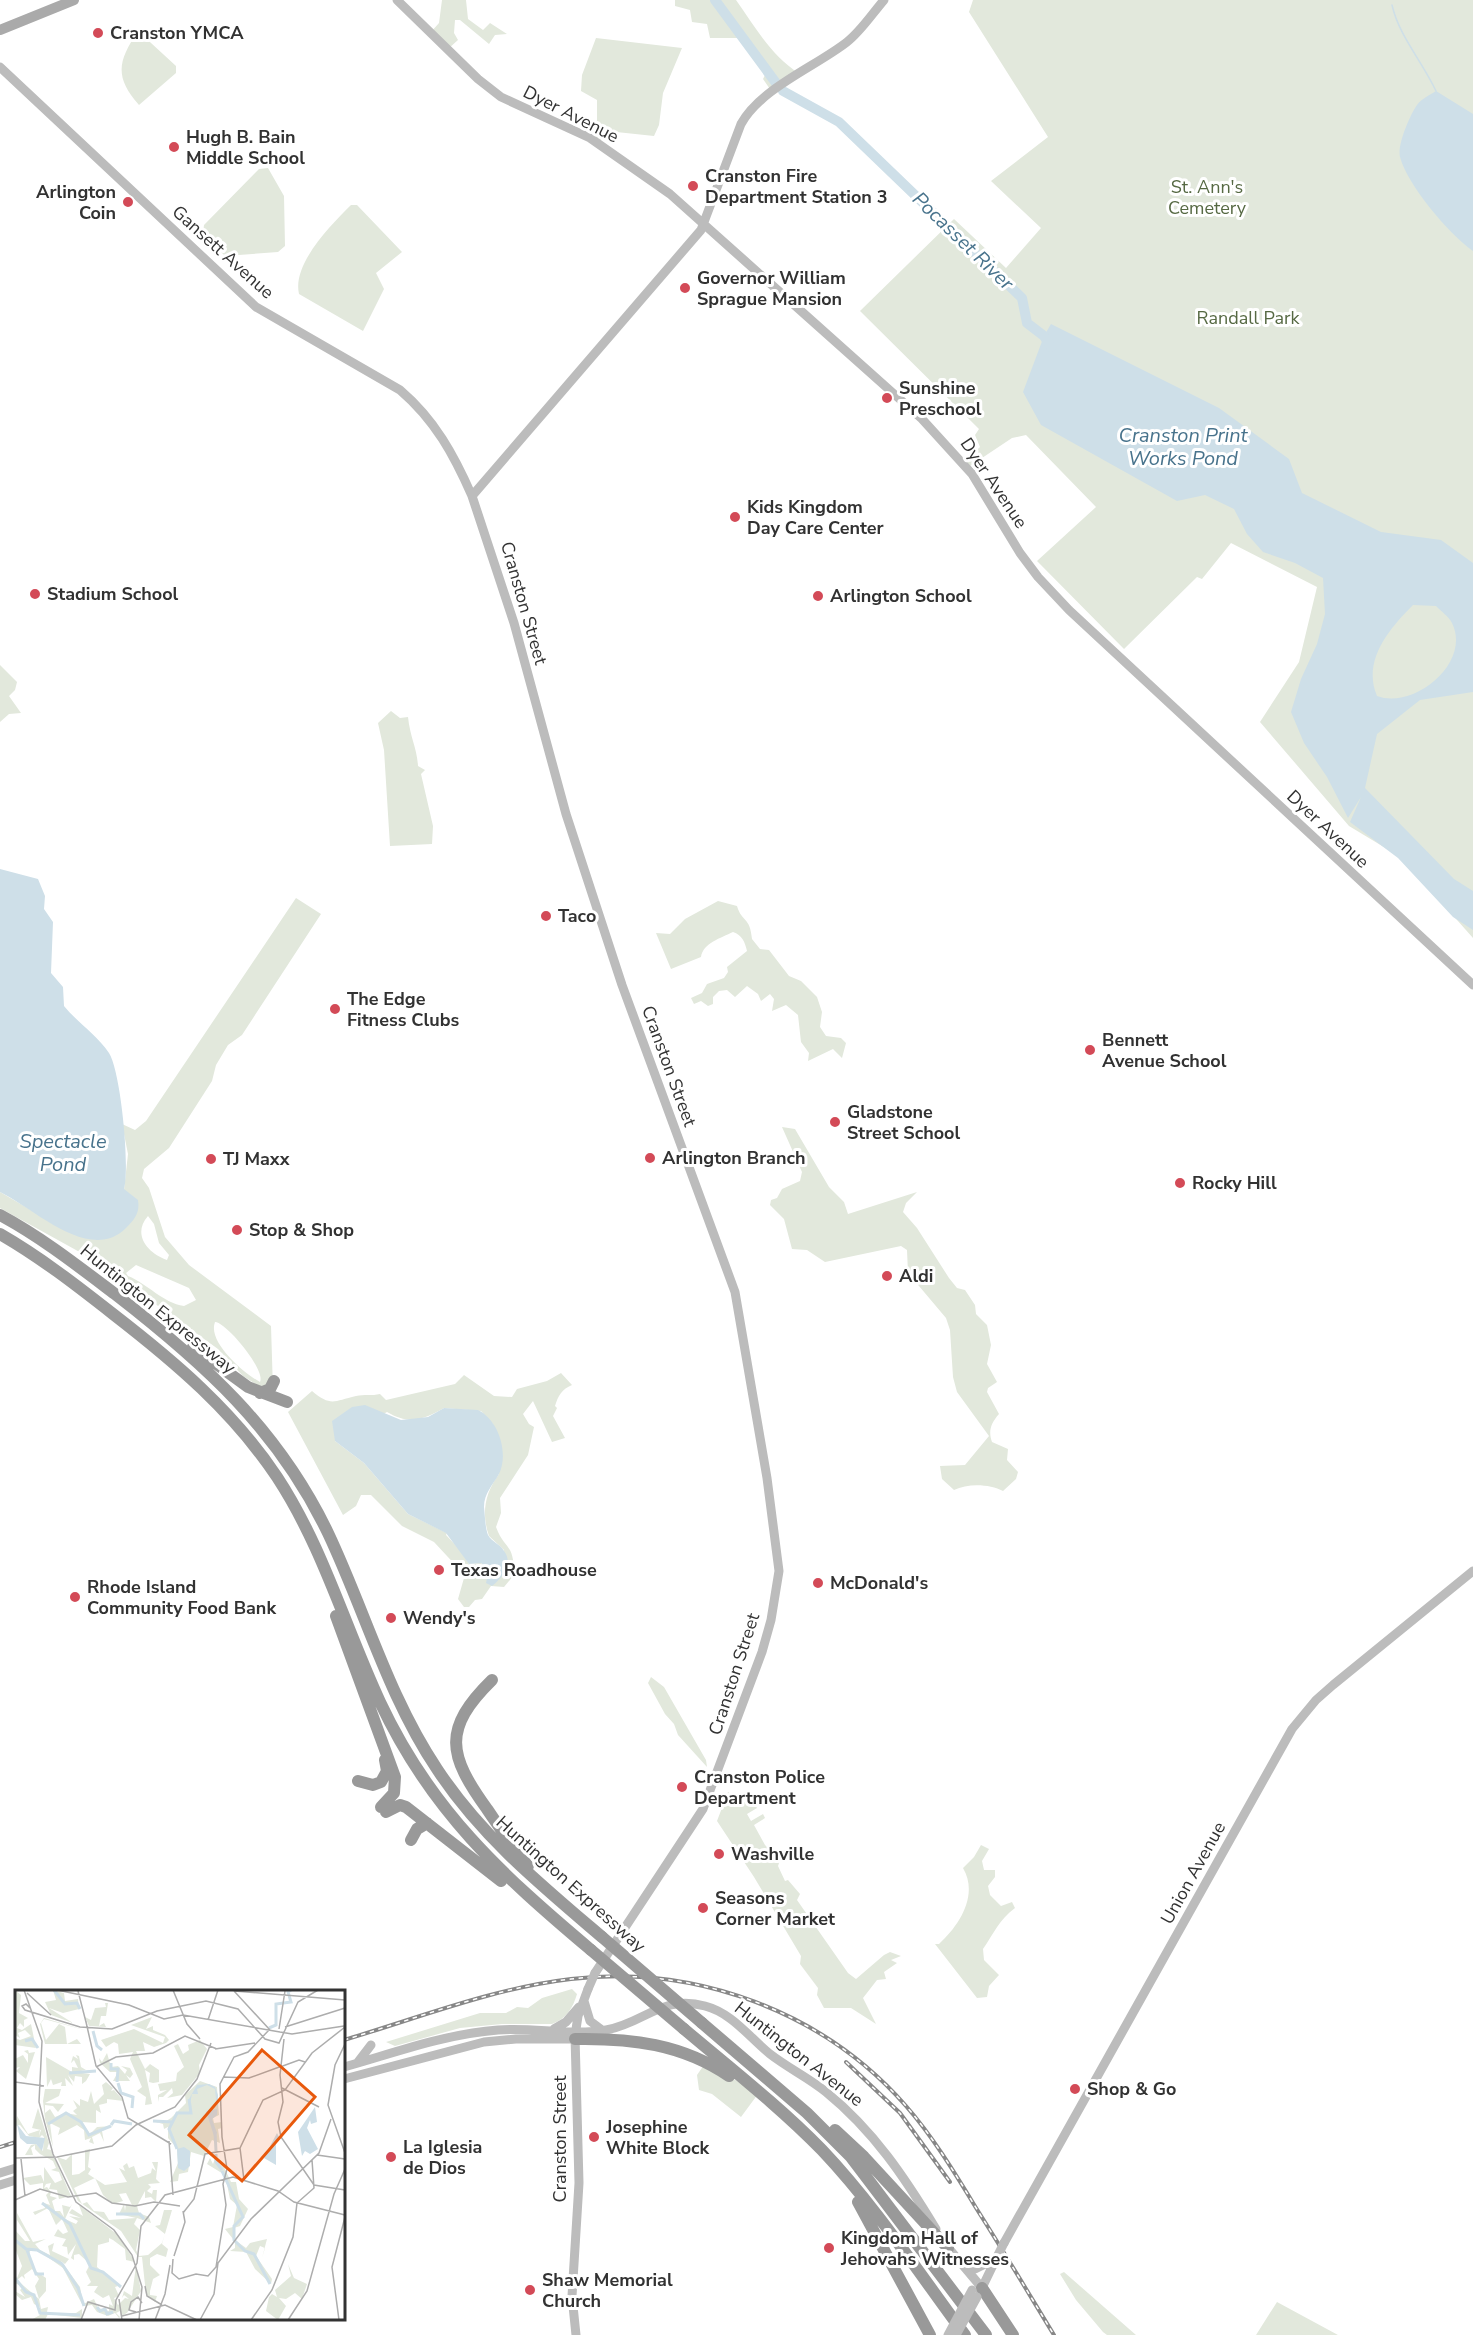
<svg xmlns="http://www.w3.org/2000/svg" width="1473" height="2335" font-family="'Nunito Sans',sans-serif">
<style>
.green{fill:#e2e8dc;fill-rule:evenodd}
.water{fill:#cedfe8;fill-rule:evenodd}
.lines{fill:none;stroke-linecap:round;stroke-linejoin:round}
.stream{stroke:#cedfe8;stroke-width:1.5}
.river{stroke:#cedfe8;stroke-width:10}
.secondary{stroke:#bcbcbc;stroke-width:9}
.primary{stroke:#aaa;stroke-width:10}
.motorway{stroke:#999;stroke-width:12}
.rail-casing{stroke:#878787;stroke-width:4}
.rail{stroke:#fff;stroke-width:1.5;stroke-dasharray:4.5;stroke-linecap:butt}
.secondary-bridge{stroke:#bcbcbc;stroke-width:9}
.motorway-bridge{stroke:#999;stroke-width:12}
.poi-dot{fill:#d34a57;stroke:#fff;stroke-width:2}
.labels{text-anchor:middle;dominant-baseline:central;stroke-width:6;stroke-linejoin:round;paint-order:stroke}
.poi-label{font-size:18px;font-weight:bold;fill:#323232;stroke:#fff;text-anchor:start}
.street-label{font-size:18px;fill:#323232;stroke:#fff}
.park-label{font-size:18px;fill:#566943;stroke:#fff}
.water-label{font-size:20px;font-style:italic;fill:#48738c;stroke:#fff}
.inset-river{fill:none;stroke:#cedfe8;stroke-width:3}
.inset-road{fill:none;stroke:#adadad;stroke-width:1.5}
.view{fill:#e8590c;fill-opacity:0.15;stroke:#e8590c;stroke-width:3}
.inset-edge{fill:none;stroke:#323232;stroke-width:3}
</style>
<rect width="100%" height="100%" fill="#fff"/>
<path class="green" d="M442,0H466L468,19L483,30L490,23L507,34L495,35L489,44L460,20H455L454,33L458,40L448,49L431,32L439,23Z
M675,0H736C756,28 771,56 800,74L772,92L763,79L766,73L738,38H710L707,24L692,22L690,10L675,6Z
M973,0H1473V938L1402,858L1349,826L1260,722L1299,662L1317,587L1231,543L1202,579L1197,577L1124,649L1037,561L1096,507L1026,435L1012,438L967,468L963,463L980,447L975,435L979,429L860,311L954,219L1006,268L1041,228L991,181L1048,137L969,12Z
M138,31L176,66V73L139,105C114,77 118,61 138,31Z
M596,38L682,48L663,93L659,125L654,136L607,131L598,143L591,137L597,126V100L581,91L582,75Z
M268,168L284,196L285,246L278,252L225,256L203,234L204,225L259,169Z
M351,205H357L402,252L376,273L384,289L363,331L299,294C292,264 331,225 351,205Z
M0,665L17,682L15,690L9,696L21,713L9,714L0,722Z
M391,711L400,718L408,717C410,737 417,748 418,766L425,770L421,774L433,826L432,844L390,846L384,750L378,723Z
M296,898L321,914L242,1035L228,1045L216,1065L212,1081L169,1148L144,1169L142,1178L149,1188L165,1237L189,1265L271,1326L273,1390L257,1385L243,1376L218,1349L94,1260L0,1208V1192L43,1217L137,1200L124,1190L128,1154L122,1124L135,1130L146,1121ZM148,1216L154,1224L159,1243L169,1255L167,1260C147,1253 132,1234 148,1216ZM136,1265L189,1288L196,1300L184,1306C163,1303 148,1284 128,1276L126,1273ZM215,1322C226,1322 266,1370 260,1382C245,1374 207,1342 215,1322Z
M718,901L737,906C742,923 750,916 752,939L760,949L769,950L789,976L801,981L817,997L822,1012L820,1027L826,1036L841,1038L846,1043L842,1058L833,1049L808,1061L809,1053L801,1042L798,1015L786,1005L772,1011L774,999L770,994L761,1001L758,994L747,986L735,997L727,990L719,991L713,997V1004L708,1006L701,1001L694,1004L691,998L702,993L707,984L724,978L728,972L727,967L747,951C745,942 742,935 733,932C721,938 703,943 701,957L671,969L656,933L670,934L685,919Z
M782,1127L795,1129L829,1187L844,1202L848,1214L917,1192L906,1203L903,1212L917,1228L949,1278L957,1288L965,1290L975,1305L976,1314L987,1325L991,1345L987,1364L997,1382L988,1388L987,1392L999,1414C991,1423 988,1431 992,1442L1008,1449L1007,1460L1018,1472L1016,1479L1003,1491C990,1484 968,1483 954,1490L942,1479L940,1466L965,1465L989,1436L957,1392L953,1377L950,1330L946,1318L908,1273L907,1250L901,1246L825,1262L807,1250L792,1249L784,1219L770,1205L771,1200L777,1198L782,1189L800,1181L802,1172Z
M561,1373L572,1385C562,1389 558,1396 555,1406L557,1408L553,1416L565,1438L552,1442L533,1401L523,1414L529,1424L534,1427L528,1455L500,1498L501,1513L496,1527C505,1551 514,1542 514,1575L504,1587L491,1586L482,1599L475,1600L469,1607H464L458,1599L464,1578L460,1570L434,1542L402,1526L371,1495H361L356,1506L343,1515L288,1412L312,1391C331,1407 334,1401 356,1396C364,1394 372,1396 380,1394L386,1400L455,1384L464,1375L494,1396L512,1397L517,1389L547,1381ZM444,1408L481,1411L493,1424L499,1474C485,1493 481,1513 489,1536L504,1550L486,1577L489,1569L481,1563L469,1564L462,1552L446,1535L447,1533L408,1514L364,1463L335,1441L387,1412C409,1425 423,1420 444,1408Z
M651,1677L664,1687L706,1760L707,1767L678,1735L674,1724L665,1714L648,1683Z
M728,1792L737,1798L741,1797L743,1803L751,1798L757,1808L747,1814L751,1821L763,1814L765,1818L754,1825L765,1845L780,1860L778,1866L785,1881L788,1880L800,1894L797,1900L848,1973L856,1979L884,1955L890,1952L901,1956L891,1960L897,1963L884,1972L886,1979L877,1980L863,1998L876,2024L851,2008H824L817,1995L818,1988L800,1964L801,1956L754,1877L717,1821Z
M981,1845L989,1849L982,1861L984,1870H995V1877L988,1886L990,1895L1001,1906L1012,1902L1015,1908C999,1920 994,1933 983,1949L984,1960L999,1975L989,1986L987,1997L977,1998L935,1944H939C959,1926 979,1895 963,1868L974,1857Z
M572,1989L577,1994C573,2008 566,2019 552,2024H502L460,2028L395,2046L386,2042L480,2013H506L517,2007L528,2008L542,1998Z
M706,2062L758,2094L741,2117L712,2094L699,2090L697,2075Z
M1064,2272L1136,2335H1107L1103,2332L1076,2300L1060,2274Z
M1277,2302L1338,2335H1256Z"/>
<path class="water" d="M1436,91L1473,114V251C1449,234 1408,186 1400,157C1397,145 1410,115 1417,105C1421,99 1430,95 1436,91Z
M1051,324L1219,408L1289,459L1302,493L1381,532L1441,540L1473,563V692L1420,700L1377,734L1365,788L1454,879L1473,891V930L1453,917L1398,858L1350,822L1361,797L1348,818L1327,777L1304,743L1291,712L1301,679L1317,644L1325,614L1323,578L1295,563L1263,552L1247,534L1234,509L1205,495L1177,501L1041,425L1023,392L1044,336ZM1413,605L1436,606C1441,611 1449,617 1452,623C1472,663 1413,710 1377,696C1362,661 1389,629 1413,605Z
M0,869L38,879L45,896L44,909L53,922L51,973L63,987L64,1006C78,1023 97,1035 109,1053C121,1072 130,1168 124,1189L138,1200C140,1213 135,1219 126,1228C90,1264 35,1209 0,1192Z
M365,1405L401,1420L428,1417L444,1408L478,1410C499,1420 509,1454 499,1474C493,1485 484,1493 484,1507C485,1515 485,1527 488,1535C492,1542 500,1544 504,1551C514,1564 502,1578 492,1586L486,1583L489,1569L481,1563L469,1564L446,1533L408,1514L364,1463L335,1441L332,1421L352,1407Z"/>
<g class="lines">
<path class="stream" d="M1392,5C1399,36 1422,61 1436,91"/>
<path class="river" d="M715,0L776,83
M783,91L839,122L1022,298L1027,323L1044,336L1051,347"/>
<path class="secondary" d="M397,0L478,79L501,97L590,138L670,194L922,419L972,474L1020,553L1038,577L1069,610L1473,985
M0,67L256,307L400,390C435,420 454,455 472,496
M595,1973L703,1809L762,1652L771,1620L779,1571L767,1478L735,1292L622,985L566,814L514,623L472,496L701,230L741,124C761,88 815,67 847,42C861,31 872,14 884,0
M584,2001L590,2021L602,2030
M554,2029L566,2022L579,2007
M358,2062L371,2045
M344,2067C394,2053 445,2034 498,2030C533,2027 571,2036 606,2030C645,2023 662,1994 705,2006C732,2013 749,2037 770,2054C788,2068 809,2078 826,2092C874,2131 905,2178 936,2229
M344,2079L484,2042L516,2039H575
M0,2173L16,2168
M0,2185L16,2180
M1004,2243L1292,1729L1316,1700L1333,1685L1473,1571
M945,2244L982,2288
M963,2265L975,2269L991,2261
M980,2292L993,2265
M576,2335L572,2296L579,2183L575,2036L578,2016L588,1989"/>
<path class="primary" d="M0,30L74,0"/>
<path class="motorway" d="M0,1215C41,1237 78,1266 115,1294C204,1363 278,1429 328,1533C365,1611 388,1696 437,1769C481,1836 541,1885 602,1937
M0,1234C40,1257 76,1285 113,1314C175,1362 233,1411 277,1477C323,1547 345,1627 380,1702C431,1811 501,1874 591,1950
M193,1347L248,1387L287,1402
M260,1393L270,1389L274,1381
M336,1616L395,1777L394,1793L381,1807
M492,1680C442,1729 448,1755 487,1809C500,1828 513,1848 528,1866
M358,1781L373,1785L381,1782L387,1771L385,1760
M386,1812L400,1805L406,1807L501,1881
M411,1840L417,1829L427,1823
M702,2023L807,2113L851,2157L986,2335
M684,2029C730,2068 779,2106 822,2150C875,2206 919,2273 965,2335
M575,2039C631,2038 682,2044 729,2076
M835,2130L864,2157L948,2248
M858,2202L930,2335
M982,2288L1013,2335"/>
<g class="rail-casing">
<path id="rail" d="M344,2040C418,2018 494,1988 571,1979C696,1964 824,2012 906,2106C934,2138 956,2175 978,2211C1004,2252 1029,2294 1054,2335
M846,2062L900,2113L950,2182
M0,2147L16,2142"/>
</g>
<use href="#rail" class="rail"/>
<path class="secondary-bridge" d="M588,1989L595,1973
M993,2265L1004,2243
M948,2335L972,2290
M956,2335L977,2297"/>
<path class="motorway-bridge" d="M602,1937L702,2023
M591,1950L684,2029"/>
</g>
<g class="poi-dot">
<circle cx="98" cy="33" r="6"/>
<circle cx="174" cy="147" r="6"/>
<circle cx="693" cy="186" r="6"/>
<circle cx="128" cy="202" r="6"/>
<circle cx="685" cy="288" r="6"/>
<circle cx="887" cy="398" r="6"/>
<circle cx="735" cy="517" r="6"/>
<circle cx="35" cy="594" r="6"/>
<circle cx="818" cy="596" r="6"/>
<circle cx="546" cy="916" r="6"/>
<circle cx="335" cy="1009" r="6"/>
<circle cx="1090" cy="1050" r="6"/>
<circle cx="835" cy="1122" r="6"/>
<circle cx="650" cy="1158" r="6"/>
<circle cx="211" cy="1159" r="6"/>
<circle cx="1180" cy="1183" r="6"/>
<circle cx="237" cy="1230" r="6"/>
<circle cx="887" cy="1276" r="6"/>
<circle cx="439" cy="1570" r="6"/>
<circle cx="818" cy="1583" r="6"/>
<circle cx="75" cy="1597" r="6"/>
<circle cx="391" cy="1618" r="6"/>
<circle cx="682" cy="1787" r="6"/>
<circle cx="719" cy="1854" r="6"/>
<circle cx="703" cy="1908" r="6"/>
<circle cx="1075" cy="2089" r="6"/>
<circle cx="594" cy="2137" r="6"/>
<circle cx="391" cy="2157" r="6"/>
<circle cx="829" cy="2248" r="6"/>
<circle cx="530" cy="2290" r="6"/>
</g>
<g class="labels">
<g class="poi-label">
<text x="110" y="33">Cranston YMCA</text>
<text x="186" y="137">Hugh B. Bain<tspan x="186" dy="21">Middle School</tspan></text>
<text x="705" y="176">Cranston Fire<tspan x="705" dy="21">Department Station 3</tspan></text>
<text x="116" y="192" text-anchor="end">Arlington<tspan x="116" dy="21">Coin</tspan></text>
<text x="697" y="278">Governor William<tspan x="697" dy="21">Sprague Mansion</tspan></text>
<text x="899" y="388">Sunshine<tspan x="899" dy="21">Preschool</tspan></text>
<text x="747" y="507">Kids Kingdom<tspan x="747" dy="21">Day Care Center</tspan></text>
<text x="47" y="594">Stadium School</text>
<text x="830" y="596">Arlington School</text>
<text x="558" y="916">Taco</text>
<text x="347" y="999">The Edge<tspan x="347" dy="21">Fitness Clubs</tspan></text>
<text x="1102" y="1040">Bennett<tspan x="1102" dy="21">Avenue School</tspan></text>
<text x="847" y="1112">Gladstone<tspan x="847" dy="21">Street School</tspan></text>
<text x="662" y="1158">Arlington Branch</text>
<text x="223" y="1159">TJ Maxx</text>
<text x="1192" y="1183">Rocky Hill</text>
<text x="249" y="1230">Stop &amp; Shop</text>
<text x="899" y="1276">Aldi</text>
<text x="451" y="1570">Texas Roadhouse</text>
<text x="830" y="1583">McDonald's</text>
<text x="87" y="1587">Rhode Island<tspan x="87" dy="21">Community Food Bank</tspan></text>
<text x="403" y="1618">Wendy's</text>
<text x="694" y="1777">Cranston Police<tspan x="694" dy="21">Department</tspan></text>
<text x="731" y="1854">Washville</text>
<text x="715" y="1898">Seasons<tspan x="715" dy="21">Corner Market</tspan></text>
<text x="1087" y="2089">Shop &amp; Go</text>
<text x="606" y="2127">Josephine<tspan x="606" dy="21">White Block</tspan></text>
<text x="403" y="2147">La Iglesia<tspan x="403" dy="21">de Dios</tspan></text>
<text x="841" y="2238">Kingdom Hall of<tspan x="841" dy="21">Jehovahs Witnesses</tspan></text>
<text x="542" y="2280">Shaw Memorial<tspan x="542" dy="21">Church</tspan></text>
</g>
<g class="street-label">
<text transform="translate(571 114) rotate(27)">Dyer Avenue</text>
<text transform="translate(223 252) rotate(42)">Gansett Avenue</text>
<text transform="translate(994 483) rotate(56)">Dyer Avenue</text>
<text transform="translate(524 603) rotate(74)">Cranston Street</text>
<text transform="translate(1328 829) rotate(43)">Dyer Avenue</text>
<text transform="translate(669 1066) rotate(70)">Cranston Street</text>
<text transform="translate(158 1309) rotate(39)">Huntington Expressway</text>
<text transform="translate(734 1674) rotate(-72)">Cranston Street</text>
<text transform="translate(1193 1873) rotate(-61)">Union Avenue</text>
<text transform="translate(571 1884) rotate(42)">Huntington Expressway</text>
<text transform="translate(799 2054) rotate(38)">Huntington Avenue</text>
<text transform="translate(560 2139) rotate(-90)">Cranston Street</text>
</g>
<g class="park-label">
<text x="1207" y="187">St. Ann's<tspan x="1207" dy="21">Cemetery</tspan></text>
<text x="1248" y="318">Randall Park</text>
</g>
<g class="water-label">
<text transform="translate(963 241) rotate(44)">Pocasset River</text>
<text x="1183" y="435">Cranston Print<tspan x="1183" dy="23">Works Pond</tspan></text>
<text x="63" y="1141">Spectacle<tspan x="63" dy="23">Pond</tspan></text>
</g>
</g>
<g transform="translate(15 1990)">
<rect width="330" height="330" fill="#fff"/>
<path d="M0,0L6,5L4,23L13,28L9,30V37L5,33L2,38L7,40L16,34L21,58L0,55V48L5,50L16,46L10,40L3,43L5,48L0,45ZM38,0L49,3L50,11L63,9L64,19L48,23L34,18L58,33L36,25L30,12L41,10ZM90,13H93L91,26H86L84,36L89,33L91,37L74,36L70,27L76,30L80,18L91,17ZM137,27L131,39L138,36V40L150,45L154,50L151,53L139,57L128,52L130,61H121L130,79L135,74L144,80V92L138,93L134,92L135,83L130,80L137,114L130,115L131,107L122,101L127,97L115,69L118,62L104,64L103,54L99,52L91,57L86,50L119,39L148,53L150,47L116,35ZM29,28L73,41L29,29L26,33L31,50L44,34L50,37L52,54L62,49L66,54H30L25,34ZM185,50L192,59L184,75L185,83L167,105L152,108L158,103L157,98L148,107H144L143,112V105L152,100L145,101L143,94L161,91L162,83L169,77L159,56L163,54L168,64L174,60L173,55ZM13,60L14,63L20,62L11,89L1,81L5,77L0,78V69L8,65L13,73V64L9,61ZM92,63L96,77L103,76L110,84L112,80L106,76L115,78L118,84L115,88L111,85L115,91H98L103,82H95L85,73L84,68L87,72ZM61,65L64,66L66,77L71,80L60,82L75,84L71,91L67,94V87L60,86L59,92L53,85L58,96L50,88L51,96H46L47,92L38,95L36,89L32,97L31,67L57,82V77L63,78L59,70L56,73L58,66L63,69ZM185,91L202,97L204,125L198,128L199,133L207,132V138L203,139L205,153L197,150L189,166L176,162L173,182L164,184L163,191L155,192L163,173L162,158L153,148V137L149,139L148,134L137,131L148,133L156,128L171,113L170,105ZM91,92L98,98L96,101L99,100L109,111L92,109V113L84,115L86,123L81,120V133L67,132L75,144L82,137L98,136L87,141L89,152L85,143L77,147L79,154L74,152L76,148L70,150L69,140L62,135L43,145L45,138L35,133L38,157L30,129L28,111L30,99H46L44,106L30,113L49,114L43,122L38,116L30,115V123L35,119L40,127L50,123L62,125L58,121L62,118L58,110L65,116V109L73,112L76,101L79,114L89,104L87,95ZM23,118L34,153L32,159L36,160L56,206L44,209L42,200L34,199L36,193L31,194L29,198L32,197L36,202L35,206L42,208L37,211L40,221H45L49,227L47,215L55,217L57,214L50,229L61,234L63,231L54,226L66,228L54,223L57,219L68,226L64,215L103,245L120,272L111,270L110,259L98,250L94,248V252L83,255L82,277L103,296L100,297L104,306L99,308L103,315L110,308L114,309L109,305L107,308L109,301L117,306L121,275L126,301L112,323L106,326L105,321L101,323L105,327L104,328L100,323L93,326L82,322L77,315L68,316L48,278L24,261H15L14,265L19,280L31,288V301L24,309L26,319L33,317L32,322L40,324L61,323L67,319V328L33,324L30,330H16L25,325V317L19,314L16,307L7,310L0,304V301L10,307L5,300L8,297L0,293L7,276L0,258V240L10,251H15L2,230V223L18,252L31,249L20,254L25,260L35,265L33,256L39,253L37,261L54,269L50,274L46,271L65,297L68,314L79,309L83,318L94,321V314L98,316L94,305L88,308L79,302L83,296H72L76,292L71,282L75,274L64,264L59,265V270L56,268L61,254L53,265L52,257L47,256L51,249L39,246L43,239L48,244L53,242L47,229L41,235L33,218L20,225L18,222L30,218L29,213L35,215L31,205L34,202L28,200V193L15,195L8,188L26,185L29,192V177L40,193L47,190L44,182L36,180L41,178L38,171L25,164L20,159V155L16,158L18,165H10L16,155L21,154L28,161L29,147L27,145L24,148L14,146L5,135L0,136L2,126L13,144L25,140L24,146L26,140L17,138ZM17,279L24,289L20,296L24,309L2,290L7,286L10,289L9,285ZM75,159L73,177L76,179L73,184L90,195L112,192L104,178L110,181L108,176L112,173L114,178L119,176L123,188L136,183L137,178L141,181L137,172H143L141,189L145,193L133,194L136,197L132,201L137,204L138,200H142L141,212L136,207L130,208V201L122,216L124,223L134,227L136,233L122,228L119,234L125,240L121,260L124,266L133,265L147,253L150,244L140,236L145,235L149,220H157L147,254L153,259L151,267L142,264L135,268V275L145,285L138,289L135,301V305L142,306L140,312L131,304L127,267H123L106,241L63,211L42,167L51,170L57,164V185L64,184L70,180V160ZM80,188L88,205L98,214L108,211L104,204L111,203L117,215L111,214L110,221L109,214L104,224L121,228L94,230L89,222L79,221L72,212L67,214L59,198ZM202,163V172L209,177L216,192H221L224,209L233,219L225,236L219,238L218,249L210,239L218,237L222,215L215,209L210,185L192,174L195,168L198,174ZM252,249L247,268L250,258L245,256L241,266L257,289L256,294L240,279L231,262L215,261L220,258V250L231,258L235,253ZM273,274L279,288L292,294L287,309L280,303L271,309L264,308L271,316L263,330L251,321L254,307L257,304L262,307L260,300L276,286Z" fill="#e2e8dc" fill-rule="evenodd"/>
<path d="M194,94L200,97L203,105L202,125L197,129L202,143L199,146L191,121L202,119L200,99L192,95L182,99L183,104H177L175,113L174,109L182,95ZM300,117L302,132L296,134L295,130L292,138L303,159L295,164L290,161L287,166L283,142ZM2,134L11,146L30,148L27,161L21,154H12L5,148ZM262,143L265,149L261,153V175L249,168ZM169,157L175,161V176L169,181L163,178L162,159Z" fill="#cedfe8"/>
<path class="inset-river" d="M39,0L50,14L62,13L65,19M254,38L261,35V14L276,12L273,2L276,0M78,41L82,56L87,60M10,51L17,49L23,58M96,73V79H103L102,92M54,83L81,81M103,93L106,103L118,107L117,118M138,131L158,132M33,134L51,123L66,132L74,145L96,136M96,135L99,131L117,134M200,142L201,161M162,159L154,139L162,123H176L174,109M201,164V172L207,180M207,181L228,227L219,236V250L230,261L239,264L255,294M27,213L55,234L76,278L88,282L106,297M101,224H125L129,229M0,250L11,259L22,260L47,274L63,298L69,316M12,260L21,284H29M0,288L11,302L19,305L25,323L65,325M82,317L85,321L90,319L92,324L98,322"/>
<path class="inset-road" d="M9,0L27,51L24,112L38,164L61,212L99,240L117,265L127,297L124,330M42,0L114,15L149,29L168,25L265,42M158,0L172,34L185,49M63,1L72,36M219,1L330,10M219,1L255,40M12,3L36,25M15,18L11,14L7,16L10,20L65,37L97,39L142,21L191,11L223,19L250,49L264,53L283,12L303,0M193,30L203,0M71,32L81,76L107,107L113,128L156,154M270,37L330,18M264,39L270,1M265,42L277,44L329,36M269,49L265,85L268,112L263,132L266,147L299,195L330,200M330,54L320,75L313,115L330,163M200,59L240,53M81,77L101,67L138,63L170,46L202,59M265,77L284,70L290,72M208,87L234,88L267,76M0,92L29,96M267,98L304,117M154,151L158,205M225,158L229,190M302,165L330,169M42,167L97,156L121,135L160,117L182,89L196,53M0,168L43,167M6,169L10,206M0,210L25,199L53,207L81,203L97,213L120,216L139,212L165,216M168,223L179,209L190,164L225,158L248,110L270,100L297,63L330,37M159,266L170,232L168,221M158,269L157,283L164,289L181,284L193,286L201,277L211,215L208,194L212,179L207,147L205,94L219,67L233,62L254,40M130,296L132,306L147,315M104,309L107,330M121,322L114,320L116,312L123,307L127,313M107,326L150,315L182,330M66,330L73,312L100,320L101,310L122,273L126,236L150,205L218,187L263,201L279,212L330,225M140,330L150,304L155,275M185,330L199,304L203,273L236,229L304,163L316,129M236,330L257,300L278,247L282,213L299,198L297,170M273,330L292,301L319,204L330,179M324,330L317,277L330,227"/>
<path class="view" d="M247,60L300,107L227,191L174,145Z"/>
<rect width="330" height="330" class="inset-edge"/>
</g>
</svg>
